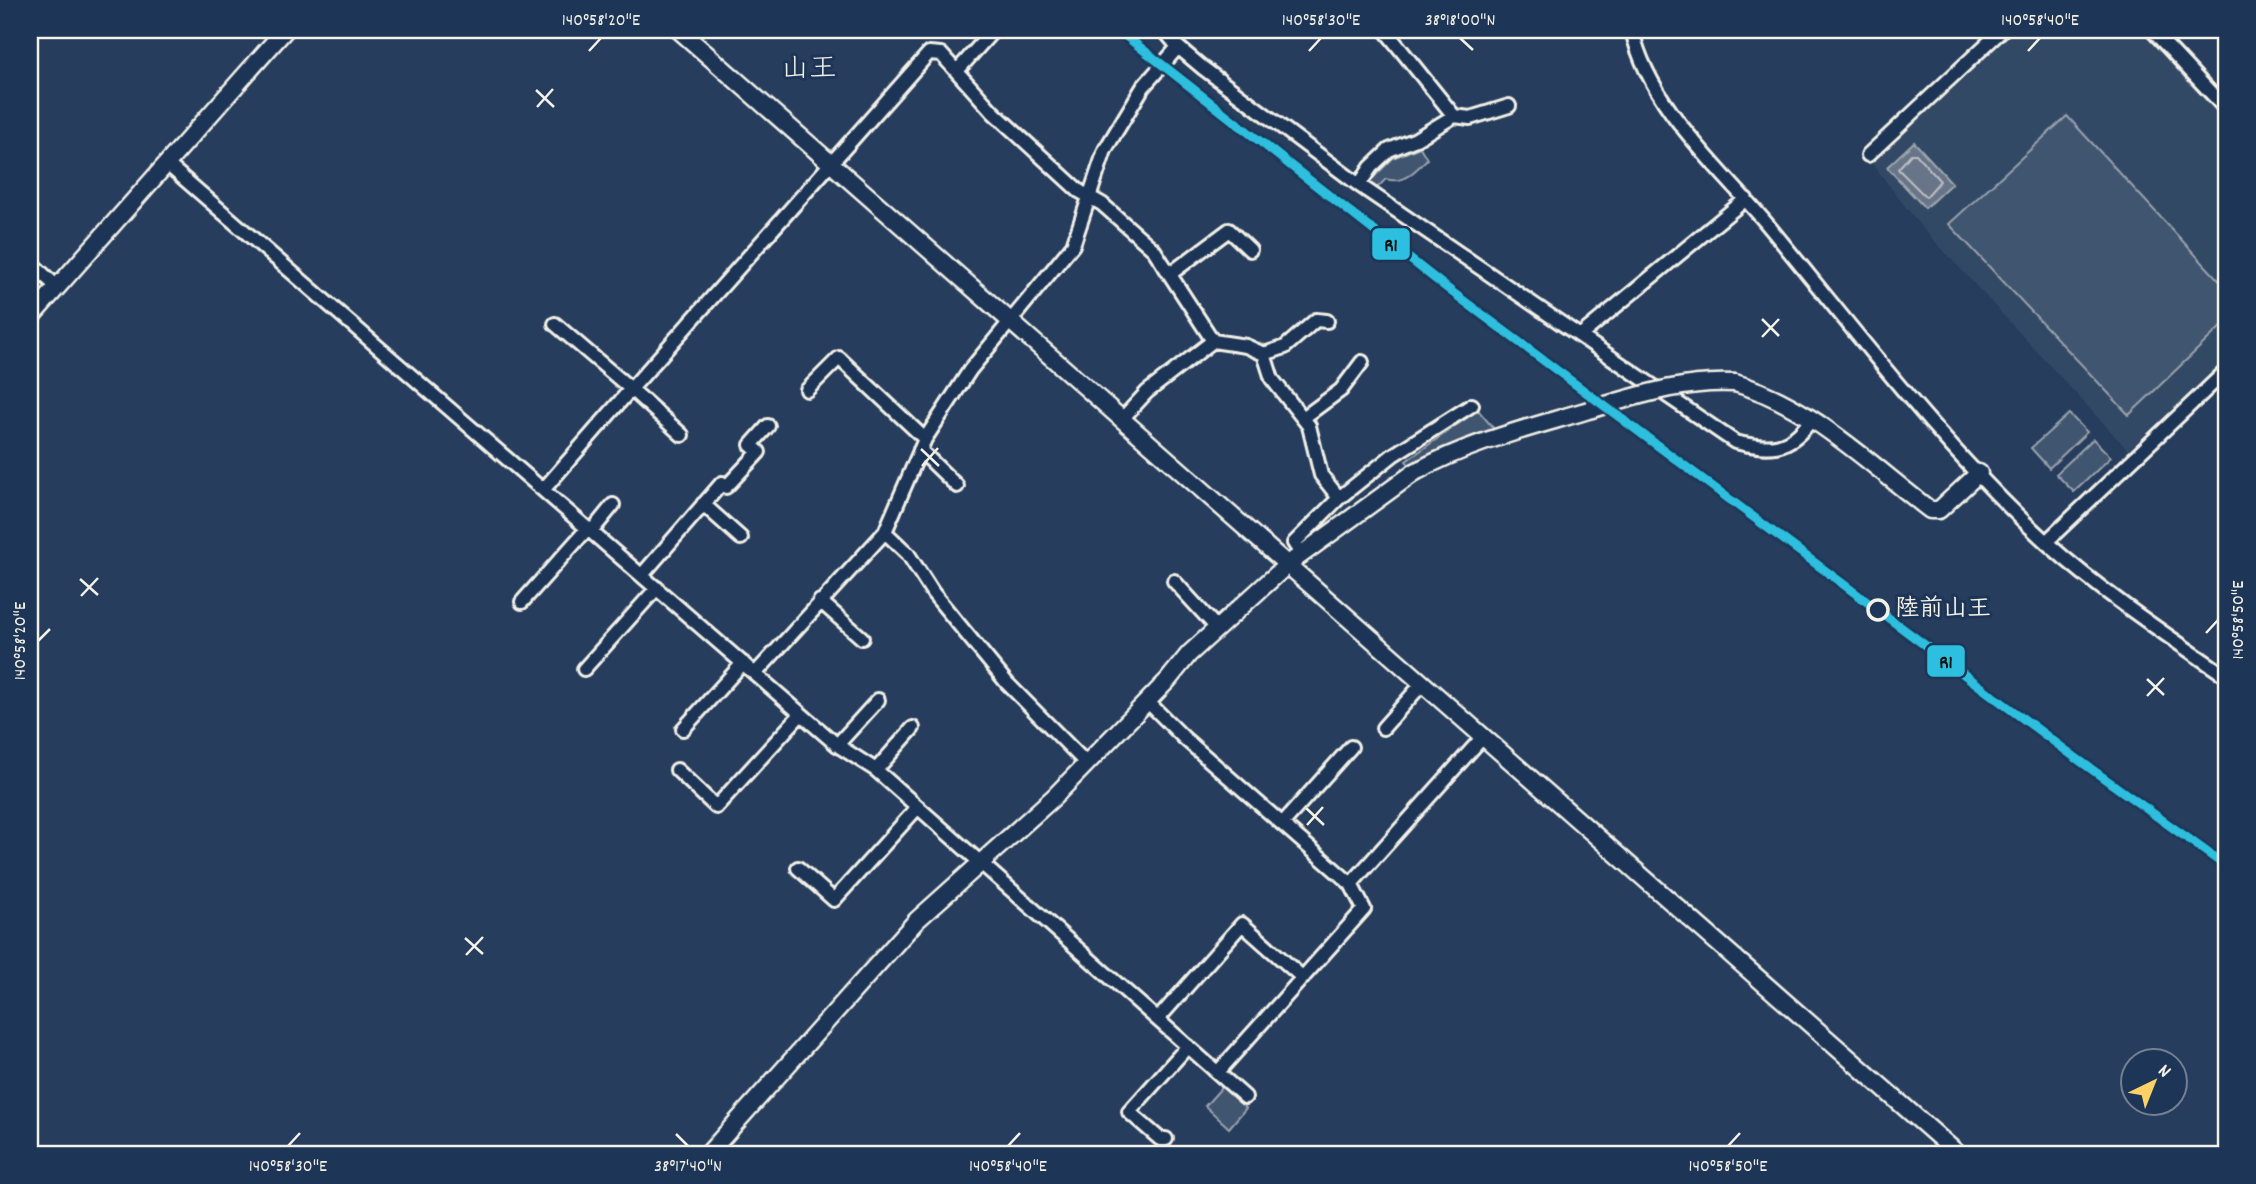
<svg xmlns="http://www.w3.org/2000/svg" width="2256" height="1184" font-family="Dekko,'Klee One',sans-serif">
<style>
.built{fill:#334966}
.green{fill:#40546f;stroke:#9aa2ac;stroke-width:2}
.water{fill:#677588;stroke:#9fa7ae;stroke-width:2}
.lines{fill:none;stroke-linecap:round;stroke-linejoin:round}
.shore{stroke:#bcbfc2;stroke-width:2}
.street-casing{stroke:#f4f1e8;stroke-width:18}
.secondary-casing{stroke:#f4f1e8;stroke-width:21}
.street{stroke:#1d3557;stroke-width:12}
.secondary{stroke:#1d3557;stroke-width:16}
.secondary-bridge-casing{stroke:#f4f1e8;stroke-width:21;stroke-linecap:butt}
.secondary-bridge{stroke:#1d3557;stroke-width:16}
.rail-1-casing{stroke:#1d3557;stroke-width:14}
.rail-1{stroke:#2dbfdf;stroke-width:9}
.ticks{fill:none;stroke:#f4f1e8;stroke-width:2.5}
.stop-dot{fill:#1d3557;stroke:#f4f1e8;stroke-width:3.5}
.labels{text-anchor:middle;dominant-baseline:central;stroke-width:6;stroke-linejoin:round;paint-order:stroke}
.stop-label{font-size:24px;font-weight:bold;fill:#f4f1e8;stroke:#1d3557;text-anchor:start}
.quarter-label{font-size:28px;fill:#f4f1e8;stroke:#1d3557}
.line-badge{stroke:#1d3557;stroke-width:2.5}
.pale-badge-label{font-size:19px;text-anchor:middle;font-weight:bold;fill:#111}
.neatline{fill:none;stroke:#f4f1e8;stroke-width:2.5}
.ticks-label{font-size:18px;text-anchor:middle;fill:#f4f1e8}
</style>
<rect width="100%" height="100%" fill="#263d5d"/>
<filter id="ink" filterUnits="userSpaceOnUse"><feTurbulence type="fractalNoise" baseFrequency=".0143" numOctaves="2"/><feDisplacementMap in="SourceGraphic" scale="14" xChannelSelector="R" yChannelSelector="G"/><feConvolveMatrix kernelMatrix="1 2 1 2 8 2 1 2 1" color-interpolation-filters="sRGB"/></filter>
<g filter="url(#ink)">
<path class="built" d="M2015,30H2141L2226,120V359L2128,450L1918,223L1872,163Z"/>
<path class="green" d="M2067,116L2226,288V322L2129,415L1949,224Z
M1420,147L1427,159C1416,170 1403,185 1386,179L1376,189L1367,184L1393,158Z
M1478,410L1505,442L1470,454L1421,479L1406,461Z
M2069,414L2087,432L2049,468L2031,448Z
M2093,439L2111,457L2074,492L2056,474Z
M1222,1087L1246,1108L1229,1128L1205,1106Z"/>
<path class="water" d="M1914,142L1952,183L1925,208L1887,167Z"/>
<g class="lines">
<path class="shore" d="M1911,154H1916L1940,181L1926,197L1898,169Z"/>
<g class="street-casing">
<path id="street" d="M1164,30L1178,47L1203,68L1359,185L1735,442C1769,450 1789,451 1811,420
M1385,30L1454,116
M1632,30C1649,106 1718,166 1767,224C1857,333 1943,448 2047,543C2103,593 2165,634 2226,676
M2152,30L2226,109
M957,71L990,34
M1868,155L2002,30
M167,164L837,745L876,770L1245,1097
M1359,185L1371,167L1389,150L1416,139L1454,116L1470,118L1509,106
M30,262L57,287
M1170,274L1229,230L1250,250
M555,324L631,389L929,53L941,54L993,112L1079,191L1102,204L1154,250L1213,341
M1581,335L1746,199
M1264,354L1285,347L1316,320L1327,321
M807,390L839,358L925,439
M1303,418L1341,390L1362,362
M1121,420L1147,392L1213,341L1246,346L1264,354L1272,379L1309,426L1321,475L1339,498L1294,543L1302,555
M920,450L957,486
M543,490L631,389L682,435
M1339,498L1393,455L1472,405
M703,504L741,538
M591,532L613,505
M885,532L908,554L933,593L1007,683L1087,764
M2046,542L2226,371
M642,575L722,483L726,487L759,452L751,445L768,426
M1174,581L1216,627
M820,601L862,638
M522,602L588,528
M584,669L657,588
M755,674L885,532L925,439L970,370L1073,245L1105,150L1143,87L1178,47
M1147,701L1184,738L1351,884
M1383,728L1422,684
M683,729L743,663
M837,745L878,700
M677,770L716,807L801,714
M876,770L913,728
M1282,824L1351,747
M798,868L834,900L918,807
M1158,1019L1242,924L1303,978
M1218,1072L1364,909L1351,884L1482,738
M1166,1139H1160L1129,1112L1188,1046"/>
</g>
<g class="secondary-casing">
<path id="secondary" d="M679,30L1958,1154
M30,318L285,30
M1735,383C1809,404 1870,464 1930,510H1939L1979,473
M708,1154L917,920L1054,797L1168,680L1189,654L1287,565L1415,472"/>
</g>
<use href="#street" class="street"/>
<use href="#secondary" class="secondary"/>
<g class="secondary-bridge-casing">
<path id="secondary-bridge" d="M1415,472C1468,443 1525,429 1582,412C1634,397 1681,380 1735,383"/>
</g>
<use href="#secondary-bridge" class="secondary-bridge"/>
<g class="rail-1-casing">
<path id="rail-1" d="M1118,30L1452,292L2076,758L2226,866"/>
</g>
<use href="#rail-1" class="rail-1"/>
</g>
</g>
<path class="ticks" d="M1460,38L1473,50M589,51L601,38M1309,51L1321,38M2028,51L2040,38M536,90L554,107M537,107L553,89M1762,319L1779,336M1762,337L1779,319M921,449L939,466M922,466L938,448M80,579L98,595M81,596L98,578M2206,633L2218,620M38,641L50,629M2147,679L2164,695M2147,696L2164,678M1306,808L1324,825M1307,825L1323,807M465,938L483,954M466,955L483,937M676,1134L688,1146M288,1146L300,1133M1008,1146L1020,1133M1728,1146L1740,1133"/>
<circle class="stop-dot" cx="1878" cy="610" r="10"/>
<g class="labels">
<g class="stop-label">
<text x="1895" y="610">陸前山王</text>
</g>
<g class="quarter-label">
<text x="809" y="71">山王</text>
</g>
</g>
<g class="line-badge">
<rect x="1371" y="227" width="40" height="34" rx="7" fill="#2dbfdf"/>
<rect x="1926" y="644" width="40" height="34" rx="7" fill="#2dbfdf"/>
</g>
<g class="pale-badge-label">
<text x="1391" y="251">R1</text>
<text x="1946" y="668">R1</text>
</g>
<rect width="2256" height="1184" fill="none" stroke="#1d3557" stroke-width="77"/>
<g transform="translate(2154 1082) rotate(43)"><circle r="33" fill="#1d3557" stroke="#738091" stroke-width="2"/>
<path d="M0-5L12 26L0 18L-12 26Z" fill="#ffd166"/>
<text y="-10" font-size="19" font-weight="bold" text-anchor="middle" fill="#f4f1e8">N</text>
</g>
<rect x="38" y="38" width="2180" height="1108" class="neatline"/>
<g class="ticks-label">
<text x="601" y="25">140°58'20"E</text>
<text x="1321" y="25">140°58'30"E</text>
<text x="1460" y="25">38°18'00"N</text>
<text x="2040" y="25">140°58'40"E</text>
<text transform="translate(2237 620) rotate(-90)" y="6">140°58'50"E</text>
<text transform="translate(19 641) rotate(-90)" y="6">140°58'20"E</text>
<text x="288" y="1171">140°58'30"E</text>
<text x="688" y="1171">38°17'40"N</text>
<text x="1008" y="1171">140°58'40"E</text>
<text x="1728" y="1171">140°58'50"E</text>
</g>
</svg>
